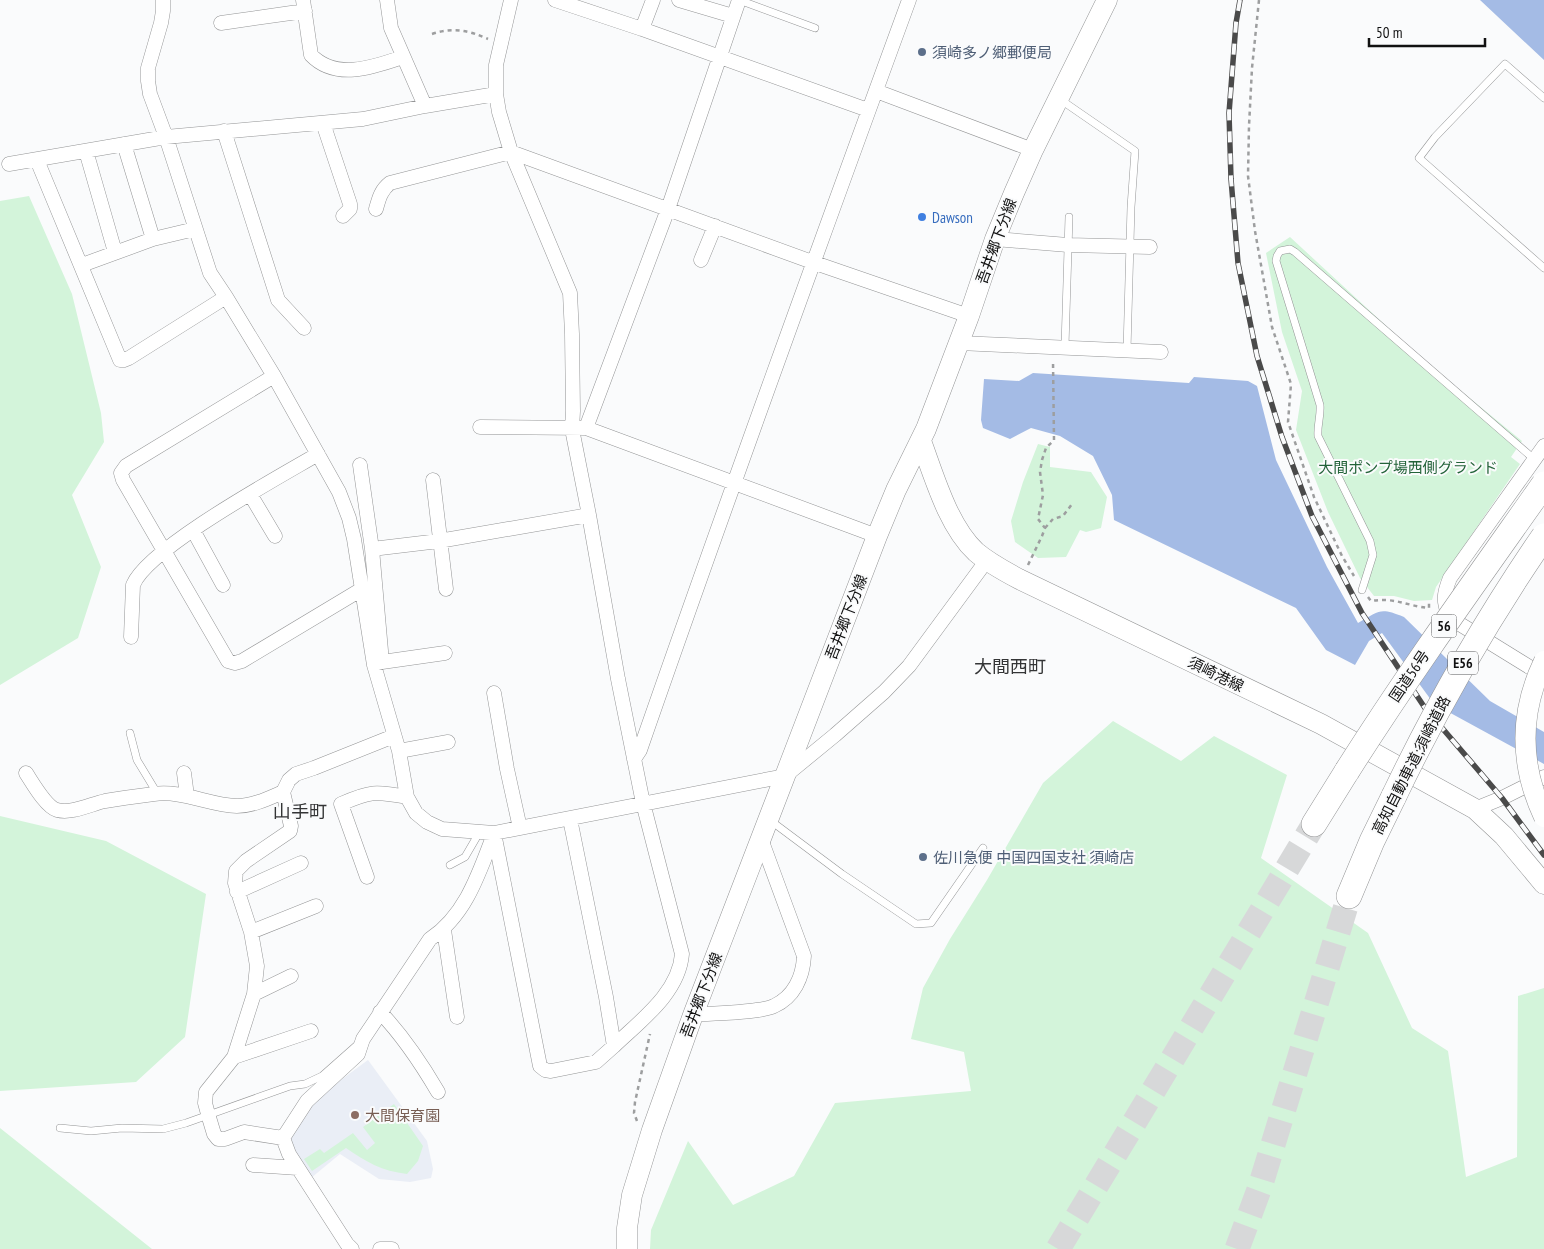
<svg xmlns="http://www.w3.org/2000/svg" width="1544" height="1249" font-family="'PT Sans Narrow','Noto Sans JP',sans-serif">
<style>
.built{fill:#eaeef6}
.green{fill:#d3f4da}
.water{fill:#a4bbe5}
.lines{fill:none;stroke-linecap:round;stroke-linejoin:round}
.highway-tunnel{stroke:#d7d8d9;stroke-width:25;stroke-dasharray:25 12;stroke-linecap:butt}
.lane-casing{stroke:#949596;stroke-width:8}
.street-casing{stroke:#949596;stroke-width:15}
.secondary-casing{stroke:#949596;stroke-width:21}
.highway-casing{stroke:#949596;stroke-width:26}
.path{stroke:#9d9e9f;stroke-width:2.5;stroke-dasharray:4 4;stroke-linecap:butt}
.lane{stroke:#fff;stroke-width:7}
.street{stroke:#fff;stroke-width:14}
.secondary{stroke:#fff;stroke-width:20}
.highway{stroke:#fff;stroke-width:25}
.rail-casing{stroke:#4a4a4a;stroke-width:5.5}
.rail{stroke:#fafbfc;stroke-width:4;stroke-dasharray:11;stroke-linecap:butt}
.secondary-bridge-casing{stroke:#949596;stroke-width:21;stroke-linecap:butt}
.highway-bridge-casing{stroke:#949596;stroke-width:26;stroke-linecap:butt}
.secondary-bridge{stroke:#fff;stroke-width:20}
.highway-bridge{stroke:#fff;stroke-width:25}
.service-dot{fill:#5c6f8a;stroke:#fafbfc;stroke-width:2}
.shop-dot{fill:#3f7fe0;stroke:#fafbfc;stroke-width:2}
.education-dot{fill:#8d6e63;stroke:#fafbfc;stroke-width:2}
.labels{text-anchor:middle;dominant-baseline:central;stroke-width:4;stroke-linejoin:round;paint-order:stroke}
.shield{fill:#fafbfc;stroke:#575758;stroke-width:1}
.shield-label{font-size:14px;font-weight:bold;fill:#111}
.service-label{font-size:15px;fill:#4e5e75;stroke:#fafbfc;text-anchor:start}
.shop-label{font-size:15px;fill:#366cbe;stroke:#fafbfc;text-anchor:start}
.street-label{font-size:15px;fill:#111;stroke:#fafbfc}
.park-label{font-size:15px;fill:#236339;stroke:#fafbfc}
.education-label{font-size:15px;fill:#785e54;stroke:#fafbfc;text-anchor:start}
.quarter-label{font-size:18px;fill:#343536;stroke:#fafbfc}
</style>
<rect width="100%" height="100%" fill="#fafbfc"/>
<path class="built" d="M368,1060L427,1141L433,1169L431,1178L410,1182L379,1179L340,1154L311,1178L289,1140L311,1102Z"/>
<path class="green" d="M29,196L72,294L101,413L104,442L72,495L101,567L78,638L0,685V201Z
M1290,237L1422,359L1522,441L1511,457L1520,464L1436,587L1432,600L1414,601L1394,596H1374L1360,578L1328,512L1296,430L1302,391L1282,332L1266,253Z
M1038,444L1050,447V467L1091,472L1107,497L1101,528L1086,532L1080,530L1066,557L1038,558L1015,542L1011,521L1023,482Z
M1113,721L1181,761L1214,736L1287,775L1261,858L1368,933L1412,1028L1448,1051L1466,1177L1517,1157L1518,996L1544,988V1249H650L651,1230L688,1141L733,1205L794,1176L835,1103L971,1091L964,1052L911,1039L923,988L950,939L987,880L1043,783Z
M0,816L106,841L206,894L185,1037L136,1082L0,1091Z
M394,1104L423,1146L418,1161L407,1174C382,1171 366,1162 346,1148L312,1171L304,1159L320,1149L324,1153L353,1133L367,1150L375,1143L363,1127Z
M0,1128L152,1249H0Z"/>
<path class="water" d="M1480,0H1544V60Z
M1033,373L1189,383L1194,377L1248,381L1257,386L1276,460L1327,567L1358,623C1380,611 1379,607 1404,617L1490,701L1544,732V764L1434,704L1382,633L1369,641L1355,665L1326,650L1296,608L1114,520L1112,495L1093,456L1060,436L1031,428L1010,439L983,428L981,420L984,379L1019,381Z"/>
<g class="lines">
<path class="highway-tunnel" d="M1058,1249L1314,824
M1237,1249L1260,1187L1349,896"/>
<g class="lane-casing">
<path id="lane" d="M739,0L815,28
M1544,98L1505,64L1435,137L1419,158L1544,268
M1061,100L1135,151L1131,207L1127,350
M1065,346L1069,217
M1362,590L1373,555L1370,541L1318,436C1317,425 1321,416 1320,405L1276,261L1277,256L1280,251L1290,249L1295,252L1534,459
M130,733L137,760L157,793
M771,821L842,874L916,924L931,923L983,848
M450,865L465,857L479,833
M60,1128L91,1131L122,1128L163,1129L186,1123L290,1086L305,1084L322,1076L357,1045"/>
</g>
<g class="street-casing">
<path id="street" d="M163,0V11L161,23L148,68V81L150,94L166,137L210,273L226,297L274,376L339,492L349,518L354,539L374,665L399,751L407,797L416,813L427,822L442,829L494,833L785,776L835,735L884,692L909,666L987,560
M303,0L311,55C336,81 374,67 403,57
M387,0L391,28L425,106
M511,0L496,65V94L499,112L511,152L570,293L572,334L573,411L572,429L589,515L618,679L643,803L682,954C679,993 640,1021 614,1046
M555,0L642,29L868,110
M679,0L733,16
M221,23L305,11
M642,29L653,0
M876,91L1033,150
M323,123L350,204V209L343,216
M224,131L278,300L304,328
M124,144L153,239
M86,151L115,252
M37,160L120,360H124L129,358L226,297
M9,164L166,137L363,119L425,106L496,94
M376,209C379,198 381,190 390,183L511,152L815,263L969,316
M995,239L1068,245L1150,247
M701,260L715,226
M82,265L153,239L195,229
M959,343L1161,352
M274,376L126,466L121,473L123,480L228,661L235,663L242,661L362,589
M480,427L586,428L877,536
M586,428L668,209L739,0
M1544,446L1450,578C1443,595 1443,602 1450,618L1544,676
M360,465L372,549L382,662
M433,480L446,589
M250,494L275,536
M193,530L223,585
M372,549L439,541L589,515
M131,637L133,585C148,548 279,477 318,454
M374,664L382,662L445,653
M494,693L507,769L520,828
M399,751L448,742
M634,759L640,750C727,499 818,249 909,0
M26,773C32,782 46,807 57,810C72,814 91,804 105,801C122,798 138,796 154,794C182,790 209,805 237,806C253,806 269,798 283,792L289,780L296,774L314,768L394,736
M184,773L187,796
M1475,809L1502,798L1544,777
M494,833L540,1066L545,1070L551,1071L596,1062L614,1046L606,997L570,819
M367,877L341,804C370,791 376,791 407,797
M237,892L301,863
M444,930L457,1017
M251,932L316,906
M254,994L291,976
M380,1012C404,1037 421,1063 438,1092
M693,1015C711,1013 760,1013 774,1006C794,997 803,977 804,956L761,839
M234,1057L311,1031
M283,1138L244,1132L225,1139H218L214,1134L208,1114L205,1103L206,1092L234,1057L254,994L257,966L251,932L235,883L236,871L246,861L290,831L291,826L283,792
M253,1165L298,1168
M352,1249L347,1244L289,1154L283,1138L307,1101L358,1054L363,1039L430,939C466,915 479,873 494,834
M380,1249H392"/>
</g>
<g class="secondary-casing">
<path id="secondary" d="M921,441C934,476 948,526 976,552C989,563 1004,571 1019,579L1321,724L1475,809L1504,836L1544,884
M627,1249V1228L632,1195L652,1130L693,1015L785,776L877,536L896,490L926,429L969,316L995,239L1014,193L1033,150L1107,0"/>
</g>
<g class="highway-casing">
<path id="highway" d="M1314,824L1347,771
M1349,896L1372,841L1394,796"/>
</g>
<path class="path" d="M1259,0L1252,68L1249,126L1248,176L1255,231L1272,327L1291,384L1288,422L1314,497L1342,556L1354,576
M432,34C453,27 468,30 488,39
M1045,528L1053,519L1063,516L1072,504
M1028,565L1042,536L1045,528L1038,519L1043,495L1040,472L1042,460L1046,448L1054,440L1053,361
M1368,597L1371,601C1395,597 1407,606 1429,608V602
M637,1121L634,1113L635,1102L650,1034"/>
<use href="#lane" class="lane"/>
<use href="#street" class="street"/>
<use href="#secondary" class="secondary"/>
<use href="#highway" class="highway"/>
<g class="rail-casing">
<path id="rail" d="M1240,0L1236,23L1229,113L1231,179L1238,263L1257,356L1282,437L1312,516L1362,613L1425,708L1502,798L1544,855"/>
</g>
<use href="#rail" class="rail"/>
<g class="secondary-bridge-casing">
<path id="secondary-bridge" d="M1544,661C1519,713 1520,766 1544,817"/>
</g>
<g class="highway-bridge-casing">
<path id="highway-bridge" d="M1347,771C1409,673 1477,579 1544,484
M1394,796C1437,706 1487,619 1544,536"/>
</g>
<use href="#secondary-bridge" class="secondary-bridge"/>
<use href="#highway-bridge" class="highway-bridge"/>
</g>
<g class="service-dot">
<circle cx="922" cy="52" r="5"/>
<circle cx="923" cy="857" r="5"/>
</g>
<circle class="shop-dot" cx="922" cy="217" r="5"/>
<circle class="education-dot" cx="355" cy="1115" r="5"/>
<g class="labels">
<g class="shield">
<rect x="1431.5" y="614.5" width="25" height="23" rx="4"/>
<rect x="1448" y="651.5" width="30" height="23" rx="4"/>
</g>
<g class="shield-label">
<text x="1444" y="626">56</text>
<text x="1463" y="663">E56</text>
</g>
<g class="service-label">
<text x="932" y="52">須崎多ノ郷郵便局</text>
<text x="933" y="857">佐川急便 中国四国支社 須崎店</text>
</g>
<g class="shop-label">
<text x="932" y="217">Dawson</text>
</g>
<g class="street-label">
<text transform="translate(996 241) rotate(-70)">吾井郷下分線</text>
<text transform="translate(846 617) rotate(-69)">吾井郷下分線</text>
<text transform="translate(1216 674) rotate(26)">須崎港線</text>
<text transform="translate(1409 676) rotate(-56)">国道56号</text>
<text transform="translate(1411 765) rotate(-63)">高知自動車道;須崎道路</text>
<text transform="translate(701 995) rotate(-69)">吾井郷下分線</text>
</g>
<g class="park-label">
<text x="1408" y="467">大間ポンプ場西側グランド</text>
</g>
<g class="education-label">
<text x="365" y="1115">大間保育園</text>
</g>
<g class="quarter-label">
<text x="1010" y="666">大間西町</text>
<text x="300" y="811">山手町</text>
</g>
</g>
<path d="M1369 38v8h116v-8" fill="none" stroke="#111111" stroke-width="2.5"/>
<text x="1376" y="38" font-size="15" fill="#111111" stroke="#fafbfc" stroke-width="4" paint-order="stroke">50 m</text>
</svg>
